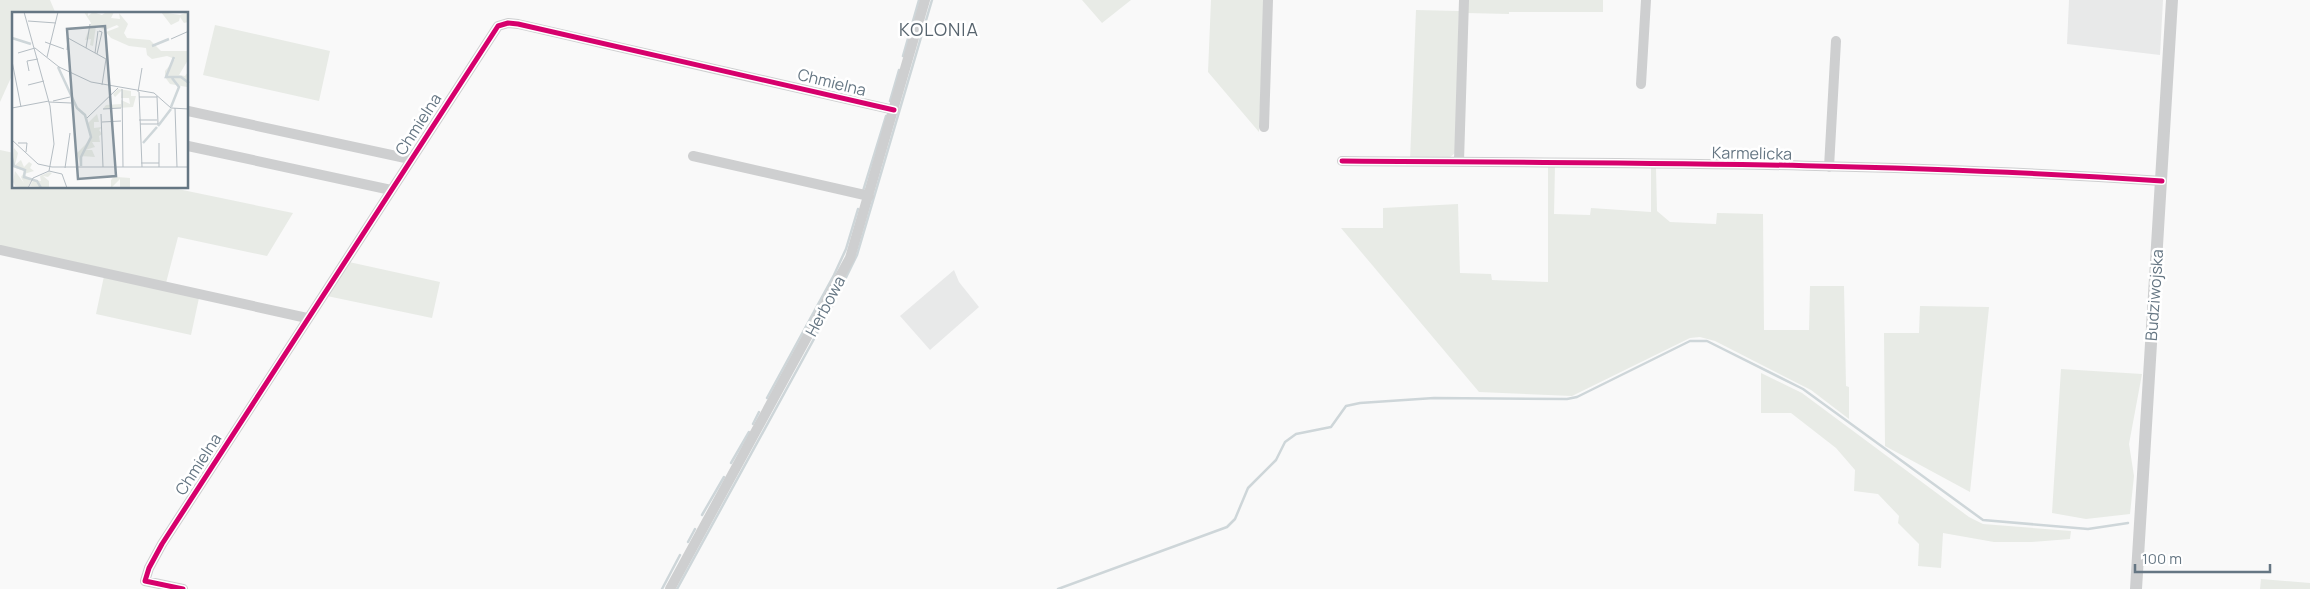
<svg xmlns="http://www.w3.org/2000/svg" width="2310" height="589" font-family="Manrope,sans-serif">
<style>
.built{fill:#e8e9e9}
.green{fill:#e8ebe6}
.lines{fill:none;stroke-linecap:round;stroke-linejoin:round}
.stream{stroke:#ced6d9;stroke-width:2.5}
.minor{stroke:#cecfd0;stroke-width:10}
.tertiary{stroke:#cecfd0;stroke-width:12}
.cycleway-casing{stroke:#fff;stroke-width:8}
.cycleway{stroke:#d6006c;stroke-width:5}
.labels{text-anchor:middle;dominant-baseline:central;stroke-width:5;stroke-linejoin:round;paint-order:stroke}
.street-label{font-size:16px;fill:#657683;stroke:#fff}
.neighbourhood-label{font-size:18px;letter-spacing:1px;fill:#57646e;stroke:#fff}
.inset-river{fill:none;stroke:#ced6d9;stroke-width:2.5}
.inset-road{fill:none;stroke:#b5bdc3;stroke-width:1}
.view{fill:#84929c;fill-opacity:0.15;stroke:#84929c;stroke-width:2.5}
.inset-edge{fill:none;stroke:#657683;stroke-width:2.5}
</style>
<rect width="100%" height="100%" fill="#f9f9f9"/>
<path class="built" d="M2069,0H2163L2160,55L2067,44Z
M954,270L959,282L979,307L930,350L900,316Z"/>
<path class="green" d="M0,0H50L56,14H14V71L0,102Z
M1082,0H1131L1102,23Z
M1211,0H1264L1259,132L1208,72Z
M1466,0H1603V12H1509V14L1466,13Z
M1416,10L1459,11L1455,153L1447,160H1410Z
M215,25L330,51L319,101L203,75Z
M0,150L14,153V188H173L293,213L267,256L178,237L166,283L0,247Z
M1555,165L1554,214L1590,215L1591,208L1651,212V168H1656L1657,211L1670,222L1716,224L1717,213L1763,214L1764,330H1809L1810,286H1844L1846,386L1849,387V419L1811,390L1715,341L1700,337L1690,338L1572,396L1479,392L1341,228H1383V208L1458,204L1460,273L1491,274L1492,280L1548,282V166Z
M349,262L440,282L432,318L327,296Z
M104,276L199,298L191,335L96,314Z
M1920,306L1989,307L1970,492L1885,446L1884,333H1919Z
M2061,369L2142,374L2129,444L2134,476L2130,514L2086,519L2052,513Z
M1761,373L1802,393L1969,517L1983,524L2071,531L2070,539L2032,542H1994L1943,533L1941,568L1918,566L1919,544L1898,523L1899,516L1878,494L1854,491L1855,470L1836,448L1791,413H1761Z
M2261,579L2310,583V589H2260Z"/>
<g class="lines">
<path class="stream" d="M903,56L919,0
M890,101L899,70
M863,191L886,116
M767,398L834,275L846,249L858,209
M753,424L759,412
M731,463L749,432
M702,515L724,477
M688,542L695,529
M662,589L680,555
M677,589L832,306L857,255L932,0
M1058,589L1227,527L1235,519L1248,488L1276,460L1285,442L1296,434L1331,427L1346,406L1360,403L1434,398L1567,399L1577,397L1690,341H1707L1803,389L1983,520L2088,529L2128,523"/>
<path class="minor" d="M1641,84L1646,0
M188,111L410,159
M1264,127L1268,0
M188,146L391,190
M693,156L869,196
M1342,161C1615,163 1889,162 2162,181
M1459,161L1464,0
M1829,167L1836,41
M0,250L307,318
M183,589L145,581L149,568L162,544L498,26L508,23L518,24L894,110
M670,589L850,258L925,0"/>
<path class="tertiary" d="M2136,589L2172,0"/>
<g class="cycleway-casing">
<path id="cycleway" d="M1342,161C1615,163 1889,162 2162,181
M183,589L145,581L149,568L162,544L498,26L508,23L518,24L894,110"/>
</g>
<use href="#cycleway" class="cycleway"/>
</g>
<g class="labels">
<g class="street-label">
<text transform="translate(832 82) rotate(14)">Chmielna</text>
<text transform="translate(418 124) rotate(-57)">Chmielna</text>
<text transform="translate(1752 153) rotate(1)">Karmelicka</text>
<text transform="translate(2154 295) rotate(-86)">Budziwojska</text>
<text transform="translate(825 306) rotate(-62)">Herbowa</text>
<text transform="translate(198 464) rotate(-57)">Chmielna</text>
</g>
<g class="neighbourhood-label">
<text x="939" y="29">KOLONIA</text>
</g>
</g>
<g transform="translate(12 12)">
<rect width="176" height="176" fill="#f9f9f9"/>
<path d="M72,0H76V4L81,0L90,3L93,1L91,0H102L99,6L108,7L107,1L116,12L112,21L115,26L138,28L149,39H176V48L167,63L173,64L176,60L175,75L158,72L153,65V59L163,47L155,44L140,47L135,43L134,36L117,34L99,26L94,20L107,15L105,13L93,18L84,14L81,34L78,33L79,27L73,28L79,11ZM149,0L168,3L176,0V10L172,11L168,5L167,9L159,13ZM106,77L119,79V84H124L121,95L91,97L94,93L109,92V88L118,92L117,86H109L110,78L103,85L101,82ZM85,102L87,110H82V116L90,115L87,118L90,122L87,124L88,130H80L83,135L73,138H80L83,145L70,144L72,140L68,151L65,141L79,127L75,112ZM2,136L6,141L3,153L9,148L12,155L17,150L20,152L18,156L22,159L12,162L19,169L15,176L3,174L1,170L3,159L12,171L9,165L13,159L0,155ZM37,160L40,161L36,165L31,164L37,169V176L18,174L21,168L29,169L28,164ZM104,162L105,165L118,166V176H108V167L99,176V168Z" fill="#e8ebe6"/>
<path class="inset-river" d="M0,26L19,32M140,34L157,27M162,45L154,65H169L177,71M46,55L65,96L73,103L79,125L69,145V154M159,95L167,75L160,66M146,114L159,97M131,131L145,115M0,146L2,154L13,158L12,165L25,169L29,176"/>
<path class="inset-road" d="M12,0L38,94L42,132L37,159L21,166L16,176M16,9L44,11M159,27L177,19M33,30L52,37M23,36L47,55L79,70L142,81L159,96L177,97M74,36L78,12M55,38L56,26L94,47L90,73M6,41L23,36M83,41L86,19M85,42L90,20L87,19M35,45L46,0M0,49L9,95M17,59L15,49L26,47M16,73L32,69M110,77L111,155M126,80L130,56M127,80L130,155M127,85H145M41,89L58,85M37,90L59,91M0,96L37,89M163,96L165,155M91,97L109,96M89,102L91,155M75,106L106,76M127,108H145M90,110L109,109M128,112H146L145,84M0,128L26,152L40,155H177M6,131H15L14,140M147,131V155M129,151H147M53,156L58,121M37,159L50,162L55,176"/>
<path class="view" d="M93,14L104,164L66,167L55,17Z"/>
<rect width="176" height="176" class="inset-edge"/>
</g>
<path d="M2135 564v8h135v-8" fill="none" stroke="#657683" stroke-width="2.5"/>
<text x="2142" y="564" font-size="15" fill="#657683" stroke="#ffffff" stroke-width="4" paint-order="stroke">100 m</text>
</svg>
